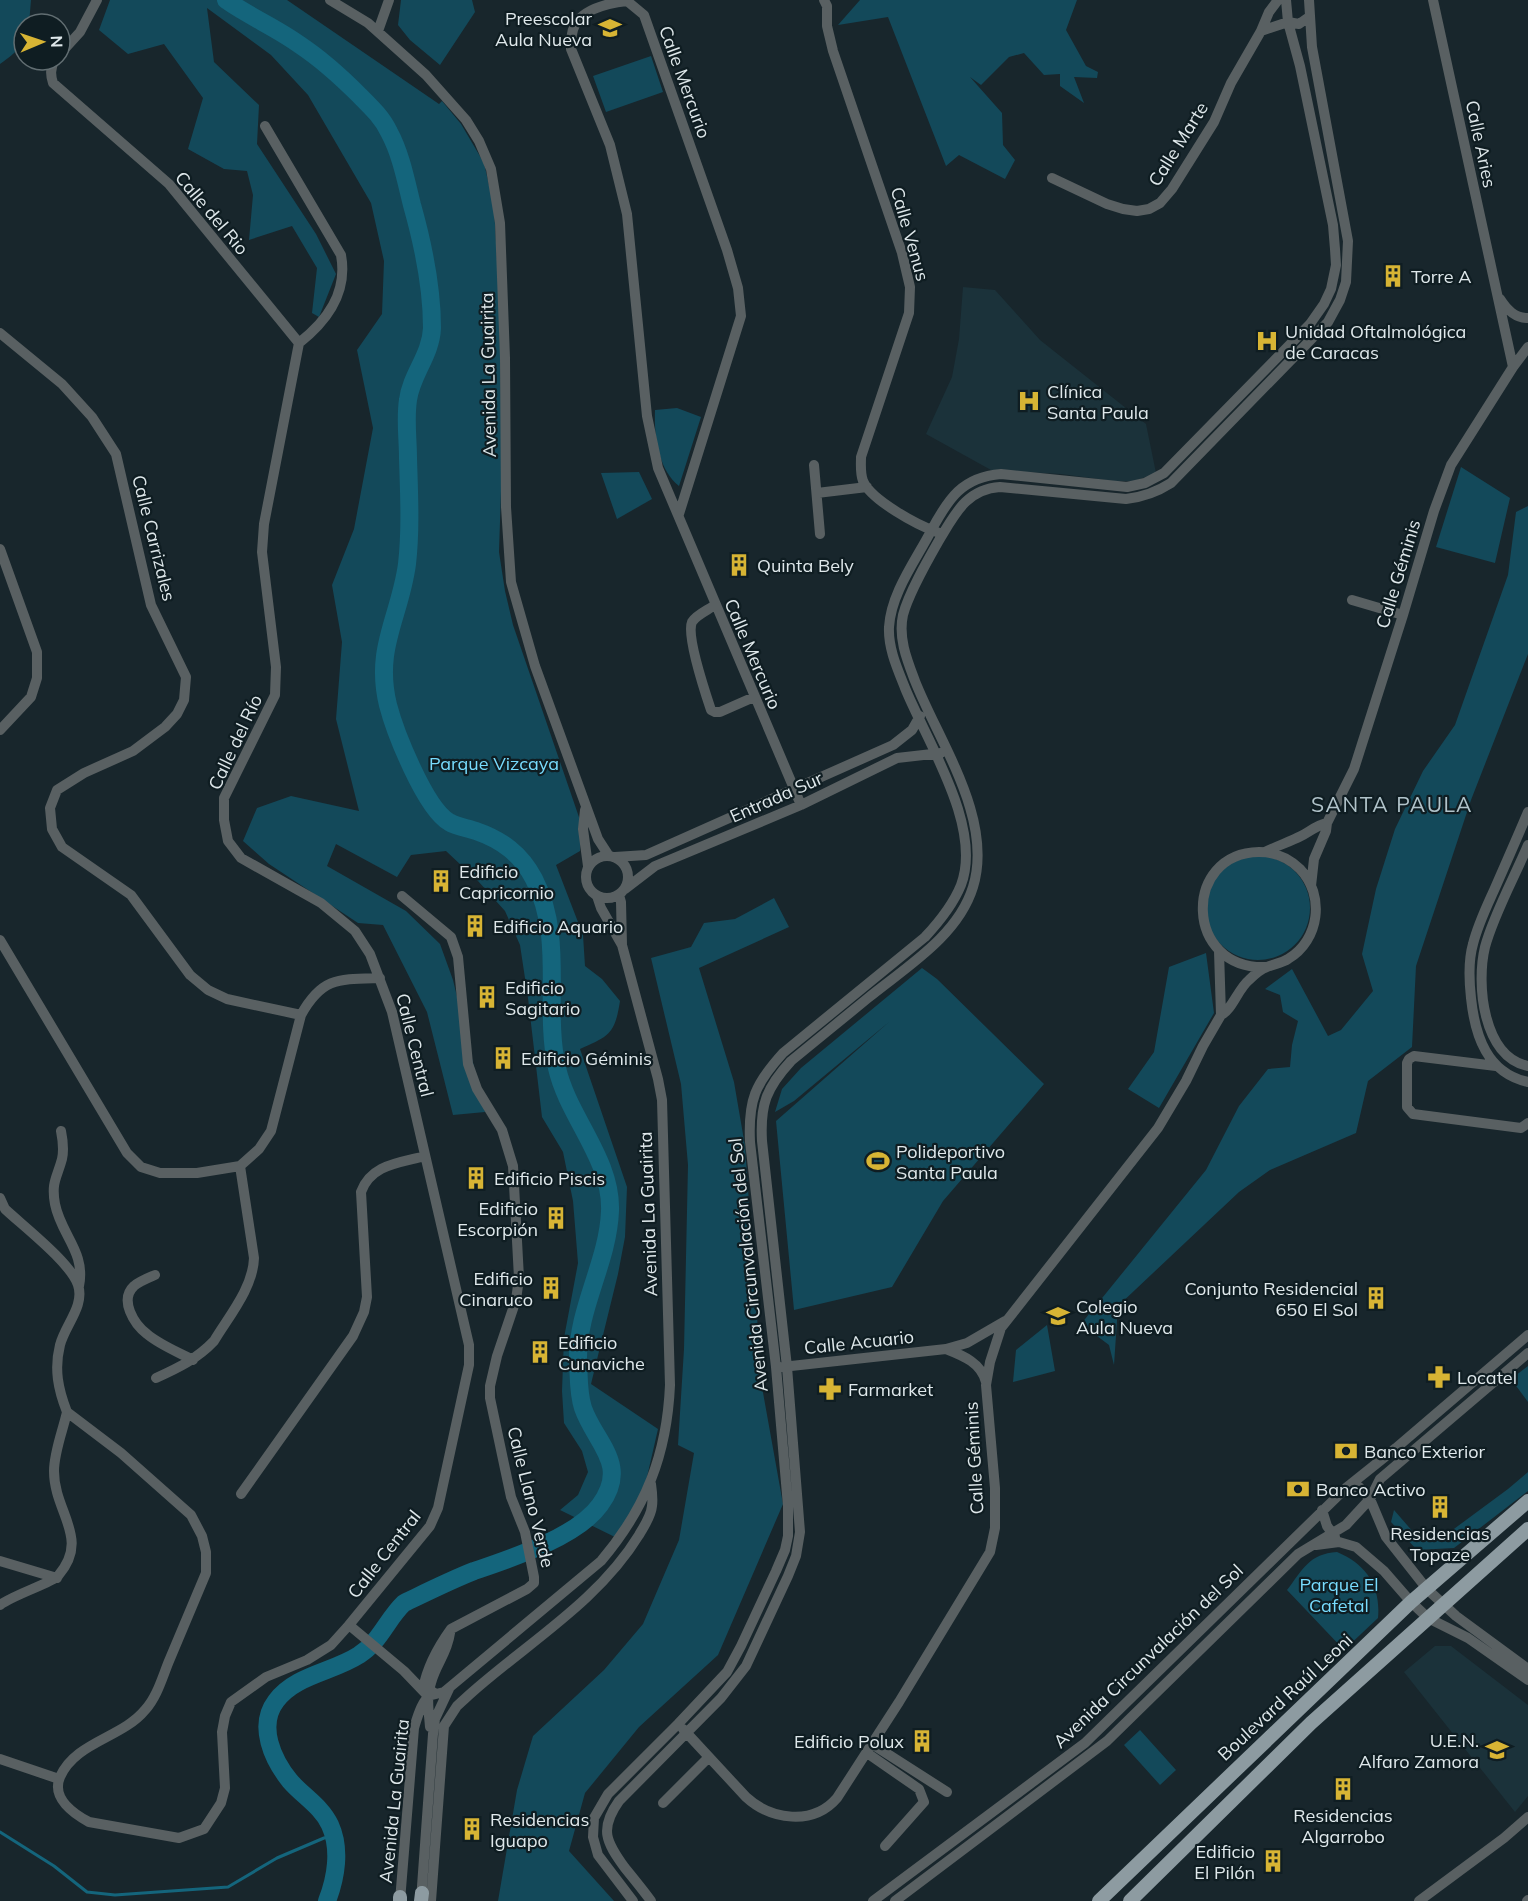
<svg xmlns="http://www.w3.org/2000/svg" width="1528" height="1901" font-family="Mulish,sans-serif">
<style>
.built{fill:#1b323a}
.green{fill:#13495a}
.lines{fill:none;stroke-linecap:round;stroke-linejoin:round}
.stream{stroke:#14657c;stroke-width:3}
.river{stroke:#14657c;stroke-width:18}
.minor{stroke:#596062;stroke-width:10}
.major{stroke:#8d9ba1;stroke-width:14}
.labels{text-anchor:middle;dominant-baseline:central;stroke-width:4.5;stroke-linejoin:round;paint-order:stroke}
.poi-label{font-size:18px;fill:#dfe8eb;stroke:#0f1d22;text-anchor:start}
.street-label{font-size:18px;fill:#dfe8eb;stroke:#0f1d22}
.park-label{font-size:18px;fill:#78dcfe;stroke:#0f1d22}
.quarter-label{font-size:21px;letter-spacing:1.5px;fill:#b1c3ca;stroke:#0f1d22}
</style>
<rect width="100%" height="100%" fill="#18262c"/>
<path class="built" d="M963,287L995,290L1040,340L1146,424L1156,473L1135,481H1113L1061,474L991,470L926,434L952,377L959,339Z
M1435,1646H1451L1528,1705V1796L1515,1812L1404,1672Z"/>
<path class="green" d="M0,0H31L29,24H24C24,47 18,51 0,64Z
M110,0H287L439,104L442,101L461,124L484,163L494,207L499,295L502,461L499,552L505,591L513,625L581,823L580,851L556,865L583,935L585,966L602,979L620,1001C615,1033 610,1036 580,1049L627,1187L625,1237L618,1274L591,1384L658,1429L644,1490L621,1540L560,1510L578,1495L588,1472L582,1451L564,1423L562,1391L564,1338L578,1263L573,1201L563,1152L542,1117L528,998L520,945L505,911L478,881L446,851L411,855L397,877L336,844L327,866L406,911L440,944L453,980L485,1112L453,1115L427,1012L383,925L358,923L269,864L243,841L257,808L291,796L359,811L336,719L342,642L332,585L354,529L373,428L357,350L382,314L384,261L371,203L308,95L271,55L207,8L214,62L259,105L257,144L316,234L336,274L319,317L312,313L317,268L292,226L249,240L253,195L247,171L224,169L188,149L203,98L164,44L128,54L99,30Z
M401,0H472L475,12L440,65L410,40L398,25Z
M860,0H1077L1066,30L1086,66L1098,72L1097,78L1074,77L1084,103L1060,86V74L1044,75L1024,53L1009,57L981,85L970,77L1002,113L1003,145L1015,160L1005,179L959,155L946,166L888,17L838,25Z
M651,56L663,92L606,112L593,76Z
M677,408L701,417L679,486C658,469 654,436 655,410Z
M1461,467L1510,498L1495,563L1436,547Z
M639,472L652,499L617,519L601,473Z
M1528,506V654L1471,800L1416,966L1412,1047L1368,1081L1356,1133L1270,1170L1239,1192L1118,1306L1114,1365L1109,1345L1081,1324L1206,1170L1239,1106L1268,1069L1290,1067L1292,1045L1298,1021L1283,1012L1280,995L1265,989L1292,969L1328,1036L1341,1030L1373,991L1362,954L1376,889L1395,829L1423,771L1455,725L1508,575L1516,512Z
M1206 908a52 52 0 1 1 104 0a52 52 0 1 1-104 0Z
M774,898L789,927L699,968L734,1082L745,1146L762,1387L783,1504L718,1655L639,1727L585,1793L569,1851L614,1901H498L517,1790L533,1736L604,1670L643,1624L679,1540L694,1453L678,1445L684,1349L688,1165L681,1084L651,958L691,947L704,923L735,919Z
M1206,953L1214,1013L1159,1108L1128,1089L1154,1052L1169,967Z
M922,968L937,979L1044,1084L943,1201L892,1287L794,1310L776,1121L889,1022L794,1101L775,1112L782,1089L801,1068Z
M1047,1325L1055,1371L1013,1382L1016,1350Z
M1528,1366V1402L1511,1379Z
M1528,1472V1491L1454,1548L1417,1550L1391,1522L1394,1510L1421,1541L1439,1540L1508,1489Z
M1337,1552C1366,1564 1381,1586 1378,1618L1344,1650L1287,1590C1303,1569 1309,1554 1337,1552Z
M1140,1730L1176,1770L1160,1785L1124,1745Z"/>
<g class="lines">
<path class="stream" d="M0,1832L54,1866L87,1892L115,1895L228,1887L277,1858L324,1838L333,1836"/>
<path class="river" d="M226,0C250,17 277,28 300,45C321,59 341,77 359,95C370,106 382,117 389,132C401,154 406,181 412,205C423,244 432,288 432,328C431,355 411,375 408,400C405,419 408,439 408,458C409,492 411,529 407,564C400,617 374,648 388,705C395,732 425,808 449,822C457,827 468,828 476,831C502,840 521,854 534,879C565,939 543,1006 557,1068C568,1117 612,1159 610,1211C608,1263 577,1308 578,1361C579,1376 578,1393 583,1408C595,1443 630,1464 600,1505C577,1537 512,1558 474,1571C451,1580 427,1592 404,1603C387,1619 380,1642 359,1655C333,1672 295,1675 276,1701C257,1726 273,1760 290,1781C303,1796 322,1807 330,1825C341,1849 336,1878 327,1901"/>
<path class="minor" d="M330,0L368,23L426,75L466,120L479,141L491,169L500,223L505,358L506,507L511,582L535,666L598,839L609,856
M824,0L827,6V26L833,51L902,253L910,287L909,313L861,457C861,465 860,473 863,481C871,500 917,525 937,532
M1433,0L1513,367
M378,31L389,0
M1261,31L1288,22L1299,24L1309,17
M60,54L80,32L97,0
M55,60C50,67 50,74 53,83L169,184L299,343
M265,126L341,255C348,293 327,321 299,343
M1052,178L1107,204L1123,209L1137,211L1149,209L1160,203L1172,189L1214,122L1231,83L1261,31L1269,12L1278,0
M1500,299C1507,310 1515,318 1528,318
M0,333L62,384L92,417L116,454L151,605L186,677L184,700L177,714L165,727L133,751L84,773L57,790L50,808L52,829L62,847L131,895L190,975L208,990L227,999L301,1015
M299,343L264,524L262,552L276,667L275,695L224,798V820L228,841L241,858L321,903L355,931L370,954L392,1012L469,1345V1365L438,1508L430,1526L349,1625L404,1671L428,1696
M814,465L820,534
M817,493L867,487
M679,514L741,316L738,288L727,250L644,15L627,1C610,3 584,8 575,25C571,32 571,41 571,49L610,145L627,214L647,416L658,468L801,805
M0,549L37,652V678L31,697L0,730
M1352,600L1403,615
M715,605C708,610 696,615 692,622C686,635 706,695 711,710L715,712H720L754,697
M585,810L583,829L588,866
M1528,812C1517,838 1506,863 1495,888C1487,906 1478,924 1473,944C1468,961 1469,980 1471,998C1475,1036 1487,1073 1528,1082
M1528,845C1515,876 1493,916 1485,947C1476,984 1483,1057 1528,1066
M1265,852C1277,846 1289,842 1301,836C1309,832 1317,825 1327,823
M586 877a21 21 0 1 1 42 0a21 21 0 1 1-42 0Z
M615,857L646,855L893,745L912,730L920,716
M1311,886L1314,859L1326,831L1327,823L1354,769L1403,615L1434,511L1451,465L1513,367L1528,347
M625,889L655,866L801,805L897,758L941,753
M402,896L451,937L458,957L468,1064L477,1089L502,1130L513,1166L519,1278L516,1300L497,1356L490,1386V1398L511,1497L525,1532L534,1577V1583L527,1589L451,1629C438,1647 427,1667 423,1689
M597,896L601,908L622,945
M0,940L127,1153L141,1167L160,1173H197L240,1166L259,1149L271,1131L301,1015C322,977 339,979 380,978
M1219,951L1221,1015
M1496,1066L1414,1056L1409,1059L1407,1063V1107L1413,1114L1521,1128L1528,1123
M61,1131C63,1141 64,1150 62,1159C57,1178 51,1182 55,1204C61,1235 86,1252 79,1286
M0,1198L5,1209C23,1226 71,1263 78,1285C85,1306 65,1325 60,1345C54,1369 58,1389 67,1412
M155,1275C148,1278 140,1281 134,1286C119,1300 134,1324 147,1334C160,1345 178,1352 193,1360
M946,1349C964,1356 981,1363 986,1382
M782,1367L946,1349L967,1343L1005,1321
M156,1378C178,1368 197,1359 214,1341C229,1316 253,1288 254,1258L240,1166
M67,1412L121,1453L191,1515L202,1536L206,1552V1573C194,1602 181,1632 169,1661C162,1678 157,1697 145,1710C122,1738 75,1742 60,1777C51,1798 74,1814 89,1822L179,1838L204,1829L221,1803L225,1788L222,1732L225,1716L231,1702L266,1677L307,1660L331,1645L349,1625
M1346,1488L1359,1487L1370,1499L1386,1537L1427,1589L1456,1616L1528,1669
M241,1494L353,1336L364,1312L367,1297L361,1192C371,1164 400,1163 425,1156
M1322,1510L1327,1526L1335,1537
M1316,1545L1339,1542L1356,1547L1384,1571L1411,1602L1428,1618L1468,1638L1528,1680
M0,1561L57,1578
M0,1605C13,1595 51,1583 58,1576C91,1538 54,1513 54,1471C54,1452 63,1430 67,1412
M428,1696L444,1692L601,1561C646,1508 667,1454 670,1385L662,1100L658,1079L622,945L621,902L619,895
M430,1727C429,1713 426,1697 431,1683C436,1664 447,1654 450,1633
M683,1729L746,1797C771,1820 813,1826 837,1798L899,1702L990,1552L995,1528V1488L986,1385L990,1362L1001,1328L1158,1128L1186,1081L1203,1046L1221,1015C1232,1010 1238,989 1249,980C1254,975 1261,969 1267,967C1274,964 1282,963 1288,959C1320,940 1325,895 1300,869C1289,858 1274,852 1259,852C1182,853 1184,970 1266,967
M872,1744L947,1792
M867,1753L919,1789L924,1802L885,1846
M0,1759L59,1779
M663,1803L709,1757
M421,1900L433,1734L435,1719L449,1689
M400,1901L414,1728C418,1715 422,1700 433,1692
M431,1901L444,1726L457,1706L469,1695C527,1643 598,1602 639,1535C644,1526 651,1517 652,1506C653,1499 652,1491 651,1484
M633,1901L598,1855L593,1837L594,1818L608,1794L678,1724L727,1672L741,1646L776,1571L785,1550L788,1536V1506L776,1367L750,1142C748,1100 755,1084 783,1053L925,937C939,922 953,905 961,885C983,827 927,742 905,688C897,668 888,648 889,627C891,593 916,560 931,531C948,499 962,477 1001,474L1127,487L1145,483L1164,473L1310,324L1324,304L1331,289L1336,265L1335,249L1333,225L1300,66L1288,22L1286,0
M651,1901C643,1890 634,1879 625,1868C606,1842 599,1829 619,1801L721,1698L746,1666L788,1576L796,1556L800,1532L787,1367L762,1141C760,1105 766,1088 791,1061C817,1040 842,1019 868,998C906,967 958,936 973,887C994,819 939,742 915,681C907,660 898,638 903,615C909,592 929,558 941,537C956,512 968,489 1000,487L1126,499C1144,497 1157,492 1171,483L1328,322L1340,300L1346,282L1348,241L1312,47L1309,0
M873,1901L1085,1743L1346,1488L1396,1448L1528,1335
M895,1901L1107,1741L1298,1554L1346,1525L1370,1499L1380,1479L1528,1353
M1419,1901L1504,1838L1528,1817
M1527,1901L1528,1900"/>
<path class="major" d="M400,1901V1897
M421,1901L422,1893
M1099,1901L1411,1602L1528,1501
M1130,1901L1311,1723L1528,1529"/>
</g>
<defs>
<g id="school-bare" transform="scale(1.8)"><path d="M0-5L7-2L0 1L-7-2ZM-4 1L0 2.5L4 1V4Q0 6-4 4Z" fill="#d7b434" stroke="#0f1d22" stroke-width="2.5" paint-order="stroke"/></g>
<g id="building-bare" transform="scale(1.8)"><path d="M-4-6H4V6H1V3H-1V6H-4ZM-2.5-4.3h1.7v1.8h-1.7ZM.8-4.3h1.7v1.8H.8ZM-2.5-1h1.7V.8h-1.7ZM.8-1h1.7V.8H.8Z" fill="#d7b434" stroke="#0f1d22" stroke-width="2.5" paint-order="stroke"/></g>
<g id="hospital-bare" transform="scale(1.8)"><path d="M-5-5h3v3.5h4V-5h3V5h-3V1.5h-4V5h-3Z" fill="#d7b434" stroke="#0f1d22" stroke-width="2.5" paint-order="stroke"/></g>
<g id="stadium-bare" transform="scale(1.8)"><path d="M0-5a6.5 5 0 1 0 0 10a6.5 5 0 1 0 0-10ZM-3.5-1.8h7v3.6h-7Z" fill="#d7b434" stroke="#0f1d22" stroke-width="2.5" paint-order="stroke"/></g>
<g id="pharmacy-bare" transform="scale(1.8)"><path d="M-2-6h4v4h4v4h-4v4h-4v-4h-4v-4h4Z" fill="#d7b434" stroke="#0f1d22" stroke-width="2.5" paint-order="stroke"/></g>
<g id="bank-bare" transform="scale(1.8)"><path d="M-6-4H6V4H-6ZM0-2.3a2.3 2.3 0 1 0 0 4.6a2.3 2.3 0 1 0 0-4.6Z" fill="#d7b434" stroke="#0f1d22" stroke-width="2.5" paint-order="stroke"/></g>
</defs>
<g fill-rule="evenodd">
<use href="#school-bare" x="610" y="28"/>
<use href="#building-bare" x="1393" y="276"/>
<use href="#hospital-bare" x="1267" y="341"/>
<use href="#hospital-bare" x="1029" y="401"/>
<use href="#building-bare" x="739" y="565"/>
<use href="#building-bare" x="441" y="881"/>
<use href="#building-bare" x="475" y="926"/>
<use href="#building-bare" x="487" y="997"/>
<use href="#building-bare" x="503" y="1058"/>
<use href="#stadium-bare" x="878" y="1161"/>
<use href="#building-bare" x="476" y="1178"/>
<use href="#building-bare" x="556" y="1218"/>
<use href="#building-bare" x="551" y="1288"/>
<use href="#building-bare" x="1376" y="1298"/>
<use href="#school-bare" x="1058" y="1316"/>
<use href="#building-bare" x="540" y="1352"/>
<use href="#pharmacy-bare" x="1439" y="1377"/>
<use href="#pharmacy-bare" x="830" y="1389"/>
<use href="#bank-bare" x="1346" y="1451"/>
<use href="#bank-bare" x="1298" y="1489"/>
<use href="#building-bare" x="1440" y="1507"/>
<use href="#building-bare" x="922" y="1741"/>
<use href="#school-bare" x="1497" y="1750"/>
<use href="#building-bare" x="1343" y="1789"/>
<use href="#building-bare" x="472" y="1829"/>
<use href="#building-bare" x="1273" y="1861"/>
</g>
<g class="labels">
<g class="poi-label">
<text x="592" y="18" text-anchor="end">Preescolar<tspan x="592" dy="21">Aula Nueva</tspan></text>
<text x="1411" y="276">Torre A</text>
<text x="1285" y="331">Unidad Oftalmológica<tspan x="1285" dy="21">de Caracas</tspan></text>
<text x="1047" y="391">Clínica<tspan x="1047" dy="21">Santa Paula</tspan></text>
<text x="757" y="565">Quinta Bely</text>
<text x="459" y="871">Edificio<tspan x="459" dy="21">Capricornio</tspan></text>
<text x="493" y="926">Edificio Aquario</text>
<text x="505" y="987">Edificio<tspan x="505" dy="21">Sagitario</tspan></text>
<text x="521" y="1058">Edificio Géminis</text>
<text x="896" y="1151">Polideportivo<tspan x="896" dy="21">Santa Paula</tspan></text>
<text x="494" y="1178">Edificio Piscis</text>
<text x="538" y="1208" text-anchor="end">Edificio<tspan x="538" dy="21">Escorpión</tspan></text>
<text x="533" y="1278" text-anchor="end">Edificio<tspan x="533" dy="21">Cinaruco</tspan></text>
<text x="1358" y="1288" text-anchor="end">Conjunto Residencial<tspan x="1358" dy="21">650 El Sol</tspan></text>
<text x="1076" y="1306">Colegio<tspan x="1076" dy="21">Aula Nueva</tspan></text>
<text x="558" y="1342">Edificio<tspan x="558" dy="21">Cunaviche</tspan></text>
<text x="1457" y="1377">Locatel</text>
<text x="848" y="1389">Farmarket</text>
<text x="1364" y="1451">Banco Exterior</text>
<text x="1316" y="1489">Banco Activo</text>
<text x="1440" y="1533" text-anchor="middle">Residencias<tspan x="1440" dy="21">Topaze</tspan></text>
<text x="1479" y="1740" text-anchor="end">U.E.N.<tspan x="1479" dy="21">Alfaro Zamora</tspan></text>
<text x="904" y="1741" text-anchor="end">Edificio Polux</text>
<text x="1343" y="1815" text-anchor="middle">Residencias<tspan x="1343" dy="21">Algarrobo</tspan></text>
<text x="490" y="1819">Residencias<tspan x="490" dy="21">Iguapo</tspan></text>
<text x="1255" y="1851" text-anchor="end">Edificio<tspan x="1255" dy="21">El Pilón</tspan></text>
</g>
<g class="street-label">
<text transform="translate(685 82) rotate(70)">Calle Mercurio</text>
<text transform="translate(1178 144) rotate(-58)">Calle Marte</text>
<text transform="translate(1481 144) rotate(78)">Calle Aries</text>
<text transform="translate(212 213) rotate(50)">Calle del Rio</text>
<text transform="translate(910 234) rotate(74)">Calle Venus</text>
<text transform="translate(488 375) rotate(-91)">Avenida La Guairita</text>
<text transform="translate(154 538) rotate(76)">Calle Carrizales</text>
<text transform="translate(1398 574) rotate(-73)">Calle Géminis</text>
<text transform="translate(753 654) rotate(67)">Calle Mercurio</text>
<text transform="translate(235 742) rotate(-65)">Calle del Río</text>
<text transform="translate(776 797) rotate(-24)">Entrada Sur</text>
<text transform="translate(415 1045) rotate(76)">Calle Central</text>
<text transform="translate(648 1214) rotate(-92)">Avenida La Guairita</text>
<text transform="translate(748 1265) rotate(-96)">Avenida Circunvalación del Sol</text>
<text transform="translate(859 1342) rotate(-6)">Calle Acuario</text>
<text transform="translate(974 1458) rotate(-93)">Calle Géminis</text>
<text transform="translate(531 1497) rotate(76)">Calle Llano Verde</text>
<text transform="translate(384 1554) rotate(-52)">Calle Central</text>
<text transform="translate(1148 1656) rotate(-44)">Avenida Circunvalación del Sol</text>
<text transform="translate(1285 1697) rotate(-43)">Boulevard Raúl Leoni</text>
<text transform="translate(394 1801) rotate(-84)">Avenida La Guairita</text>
</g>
<g class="park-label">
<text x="494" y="763">Parque Vizcaya</text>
<text x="1339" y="1584">Parque El<tspan x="1339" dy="21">Cafetal</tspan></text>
</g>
<g class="quarter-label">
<text x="1392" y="804">SANTA PAULA</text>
</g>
</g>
<g transform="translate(42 42) rotate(88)"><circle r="28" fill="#0f1d22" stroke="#626e72" stroke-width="1.5"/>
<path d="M0-4.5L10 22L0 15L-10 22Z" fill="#d7b434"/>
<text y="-9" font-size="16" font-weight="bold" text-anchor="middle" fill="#dfe8eb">N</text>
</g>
</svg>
